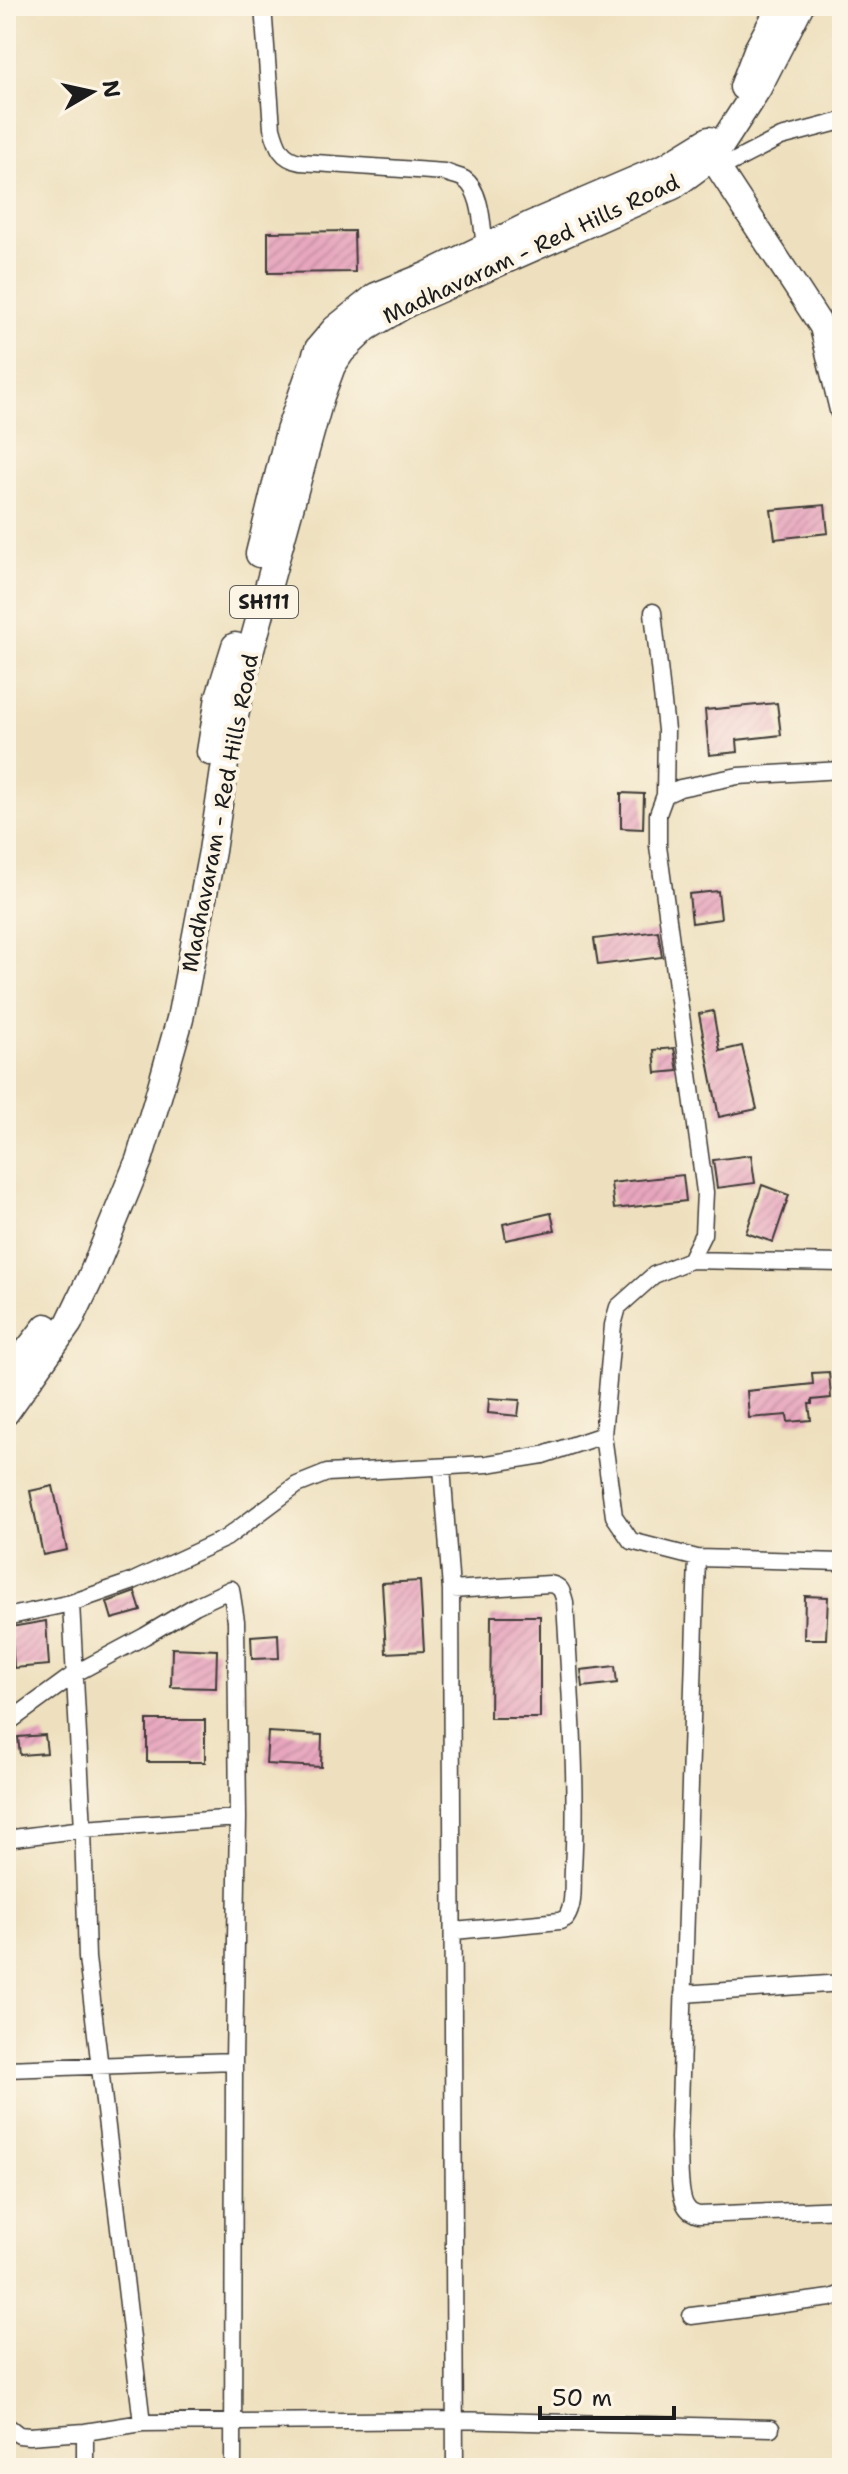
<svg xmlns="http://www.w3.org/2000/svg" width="848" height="2474" font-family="'Shantell Sans',sans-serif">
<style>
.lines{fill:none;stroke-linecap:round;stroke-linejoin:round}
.stream{stroke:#73b2e6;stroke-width:5}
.building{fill:url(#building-hatch)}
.street-casing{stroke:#3c3934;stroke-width:19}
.secondary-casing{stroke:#3c3934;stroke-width:27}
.primary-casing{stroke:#3c3934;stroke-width:29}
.street{stroke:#fff;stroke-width:16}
.secondary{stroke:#fff;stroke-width:24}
.primary{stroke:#fff;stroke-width:26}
.labels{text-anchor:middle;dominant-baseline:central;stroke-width:8;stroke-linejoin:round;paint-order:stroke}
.shield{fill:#fcf5e5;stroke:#5f5d58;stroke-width:2}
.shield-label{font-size:20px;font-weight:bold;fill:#1c1c1c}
.street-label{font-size:22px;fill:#1c1c1c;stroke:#fcf5e5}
</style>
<defs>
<pattern id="building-hatch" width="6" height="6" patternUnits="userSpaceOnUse" patternTransform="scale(2)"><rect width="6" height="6" fill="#e7a6be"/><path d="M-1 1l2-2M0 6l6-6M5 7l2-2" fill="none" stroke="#c68ea3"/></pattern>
</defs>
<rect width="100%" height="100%" fill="#fcf5e5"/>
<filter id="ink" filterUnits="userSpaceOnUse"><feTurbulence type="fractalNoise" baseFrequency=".0125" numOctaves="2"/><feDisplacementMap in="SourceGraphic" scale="16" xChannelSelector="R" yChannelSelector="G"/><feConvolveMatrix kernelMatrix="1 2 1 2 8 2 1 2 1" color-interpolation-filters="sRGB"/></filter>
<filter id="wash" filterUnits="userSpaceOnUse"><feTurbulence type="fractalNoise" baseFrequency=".006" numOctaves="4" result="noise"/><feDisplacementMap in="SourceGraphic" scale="32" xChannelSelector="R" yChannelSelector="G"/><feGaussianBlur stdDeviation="1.8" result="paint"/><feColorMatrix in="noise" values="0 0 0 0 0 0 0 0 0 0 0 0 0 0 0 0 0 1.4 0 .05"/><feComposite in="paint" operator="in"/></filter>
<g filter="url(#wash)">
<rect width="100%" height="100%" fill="#eee0be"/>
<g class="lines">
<path class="stream" d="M6,551V570"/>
</g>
<g id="blocks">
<path class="building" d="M354,231L355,272L268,273V232Z
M842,310V346L836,323L830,312Z
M825,505L828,533L775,539L771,510Z
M777,703L781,735L737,740L738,752L709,755L705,710Z
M621,793L644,794L643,829L621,828Z
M718,891L721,919L692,923L689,894Z
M658,931L662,957L598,965L594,939Z
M713,1011L720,1051L742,1046L757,1109L719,1117L699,1014Z
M674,1048L678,1071L656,1073L654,1050Z
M751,1155L755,1183L717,1188L713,1160Z
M683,1175L686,1201L614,1209L611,1183Z
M762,1185L789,1195L773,1242L746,1233Z
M551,1213L555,1230L506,1240L503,1224Z
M829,1372L831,1398L812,1400V1404H809L811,1420L788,1422L787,1415L749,1418L747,1391L813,1384L812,1373Z
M489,1398L520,1400L518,1416L488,1413Z
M53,1486L67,1550L43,1555L30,1491Z
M420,1581L424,1651L386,1653L382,1583Z
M135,1592L141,1611L112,1619L107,1602Z
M805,1596L828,1597L826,1639H804Z
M491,1616H540V1718H490Z
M46,1621L49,1665L14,1668L11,1627Z
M278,1634L279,1658L252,1659L251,1636Z
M172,1648L217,1650L216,1688L171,1687Z
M615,1666L617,1683L583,1687L581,1670Z
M147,1720H205V1762H147Z
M268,1732L322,1735L321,1767L266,1764Z
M45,1735L47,1753L20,1755L18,1737Z"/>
</g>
</g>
<g filter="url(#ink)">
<use href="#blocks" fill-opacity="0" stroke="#3c3934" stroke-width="2"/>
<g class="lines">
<g class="street-casing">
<path id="street" d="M263,6L272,128C277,146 281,159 301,162L445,172C451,175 459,176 464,179C482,191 482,227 485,247
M719,169L781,137L842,121
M653,612L666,730L665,795
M842,770L738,776L680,788L665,795L658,814V846L705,1192L703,1234L690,1260L654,1275L618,1307L613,1325L603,1435L614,1516L631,1541L697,1558L842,1562
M690,1260L842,1263
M442,1467L451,1590L455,2468
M697,1558L679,2139C680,2155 677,2198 688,2209C691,2213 695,2214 699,2215L842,2209
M451,1590L550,1584C561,1586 562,1591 565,1602C570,1691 578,1781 573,1869C572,1885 575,1905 566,1918L560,1921L454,1931
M71,1603L83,1829L87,1958L142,2423
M6,1617L71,1603L131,1582L226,1538L297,1485L327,1473L487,1464L543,1455L603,1435
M6,1724L76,1673L145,1636L195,1606L231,1589L236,1621L238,1818L234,2061L233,2468
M6,1839L83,1829L238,1818
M683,1994L842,1983
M6,2069L234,2061
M691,2316L831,2298L842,2294
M6,2425L19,2435L29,2436L85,2432L142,2423L453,2420L771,2428
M85,2468V2432"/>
</g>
<g class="secondary-casing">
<path id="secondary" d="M708,141L719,169L822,327L842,410"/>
</g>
<g class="primary-casing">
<path id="primary" d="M743,87L757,50L781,6
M259,554L289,431L318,349L335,329L376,296L428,275L532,224L665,167L709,140
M210,752L219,697L235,646
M6,1378L46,1327
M6,1412L69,1323L91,1277L139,1160L156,1104L180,1019L212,851L227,750L248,660L321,396L332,366L342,351L366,328L408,303L673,186L714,156L758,88L800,6"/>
</g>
<use href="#street" class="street"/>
<use href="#secondary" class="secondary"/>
<use href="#primary" class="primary"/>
</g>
</g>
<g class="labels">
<rect class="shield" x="230" y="586" width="68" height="32" rx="6"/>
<g class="shield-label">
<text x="264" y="602">SH111</text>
</g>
<g class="street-label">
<text transform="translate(531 249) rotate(-25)">Madhavaram - Red Hills Road</text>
<text transform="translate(220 813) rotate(-79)">Madhavaram - Red Hills Road</text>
</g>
</g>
<rect width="848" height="2474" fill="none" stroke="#fcf5e5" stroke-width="32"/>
<g transform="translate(92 92) rotate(81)" stroke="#fcf5e5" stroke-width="6" paint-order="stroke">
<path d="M0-6L14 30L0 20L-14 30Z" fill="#1c1c1c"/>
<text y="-12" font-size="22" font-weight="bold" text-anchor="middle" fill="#1c1c1c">N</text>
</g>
<path d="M540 2406v12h134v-12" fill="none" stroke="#1c1c1c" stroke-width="4"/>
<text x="552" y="2406" font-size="24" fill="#1c1c1c" stroke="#fcf5e5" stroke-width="6" paint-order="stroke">50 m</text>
</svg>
